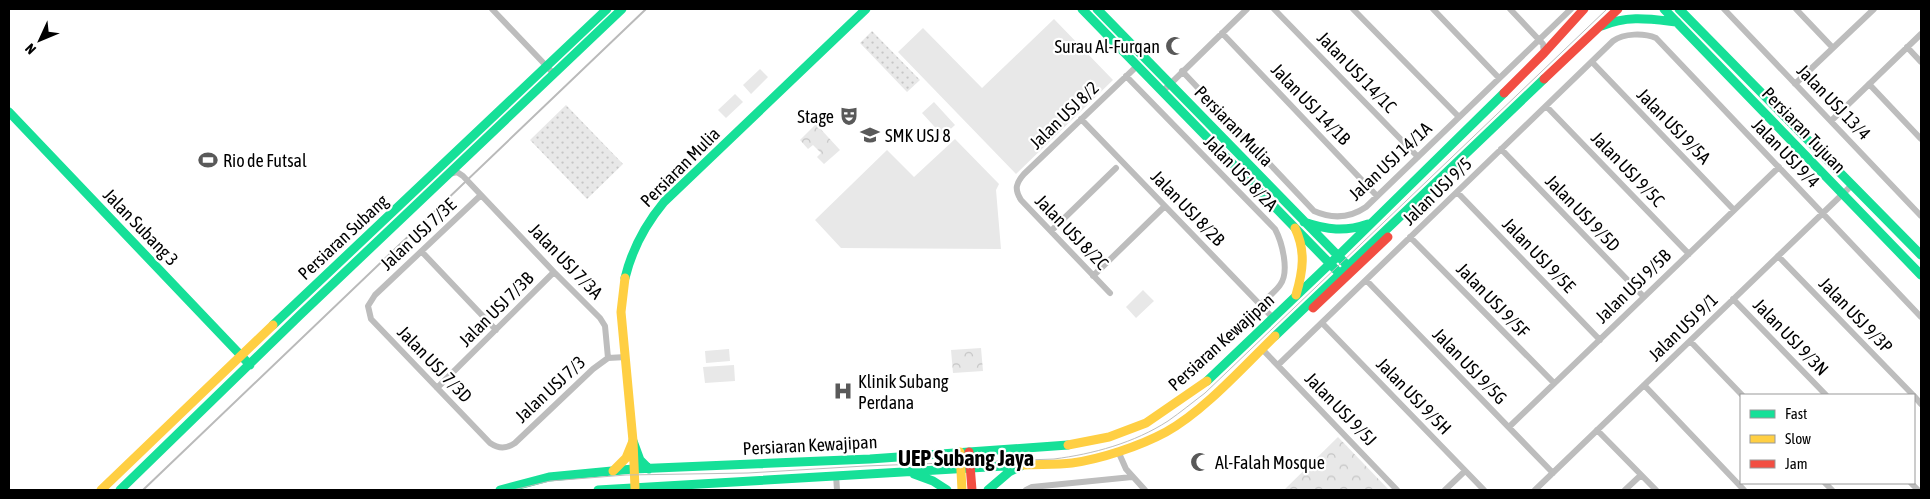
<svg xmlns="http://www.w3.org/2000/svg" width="1930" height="499" font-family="'Asap Condensed',sans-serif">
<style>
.grass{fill:url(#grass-dots)}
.park{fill:url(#park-crowns)}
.pitch{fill:#e8e8e8}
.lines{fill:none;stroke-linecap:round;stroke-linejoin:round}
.stream{stroke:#bababa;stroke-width:2}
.street{stroke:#bdbdbd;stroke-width:6}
.fast{stroke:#16e098;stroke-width:9}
.slow{stroke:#ffcf43;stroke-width:9}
.jam{stroke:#f24e42;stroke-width:9}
.tram{stroke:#bdbdbd;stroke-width:1}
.labels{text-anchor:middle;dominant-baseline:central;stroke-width:4.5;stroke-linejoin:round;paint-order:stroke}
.poi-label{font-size:18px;fill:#000;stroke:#fff;text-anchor:start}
.street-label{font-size:18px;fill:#000;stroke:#fff}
.district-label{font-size:22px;font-weight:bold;fill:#000;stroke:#fff}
</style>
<defs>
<pattern id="grass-dots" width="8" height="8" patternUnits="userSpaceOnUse" patternTransform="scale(1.25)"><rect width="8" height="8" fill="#e8e8e8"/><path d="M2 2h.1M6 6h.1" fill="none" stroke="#c5c5c5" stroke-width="1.8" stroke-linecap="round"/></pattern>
<pattern id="park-crowns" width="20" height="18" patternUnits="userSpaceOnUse" patternTransform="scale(1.25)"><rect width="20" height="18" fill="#e8e8e8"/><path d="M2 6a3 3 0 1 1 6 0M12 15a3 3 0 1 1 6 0" fill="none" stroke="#c5c5c5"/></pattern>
</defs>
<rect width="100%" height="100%" fill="#fff"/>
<path class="grass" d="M872,31L920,80L907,92L860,43Z
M566,105L623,164L587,199L530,140Z"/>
<path class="park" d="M816,124L840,150L824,164L817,157L821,153L813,145L808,149L800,140Z
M981,348L983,371L953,373L951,350Z
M1338,437L1389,490H1284Z"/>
<path class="pitch" d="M1054,19L1113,80L1016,174L898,52L923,28L982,88Z
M760,69L768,77L751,94L743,85Z
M735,94L743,102L726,118L718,110Z
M934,102L955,125L943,136L922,113Z
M955,139L999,184L996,190L1001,249L841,248L815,220L887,150L914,177Z
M1143,290L1154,301L1136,318L1126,307Z
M729,349L730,361L706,363L705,351Z
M734,365L735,381L705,383L703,367Z"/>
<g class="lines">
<path class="stream" d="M143,490L646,9"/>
<path class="street" d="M492,9L554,74
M1274,9L1418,157
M1353,9L1459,117
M1433,9L1499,78
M1510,9L1543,44L1544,53
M1724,9L1921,216
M1796,9L1833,48
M1222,33L1377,196
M1907,47L1921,62
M1592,62L1734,210
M1182,71L1314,211C1332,219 1350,218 1366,207L1571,9
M1126,76L1275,229C1282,242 1290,272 1280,285C1275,292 1267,298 1260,305
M1795,84L1874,9
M1869,84L1921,139
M1162,92L1247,9
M1546,106L1689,254
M1081,119L1273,318
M1831,121L1921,34
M1501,149L1644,297
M449,174L457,172L463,176L554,272L600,318L605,326L608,358
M1457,192L1600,340
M481,195L375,295L368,306L371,319L490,443C499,449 506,449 515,443L593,369L608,358L626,357
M1051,231L1116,168
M1410,237L1554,383
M422,252L496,330
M1778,256L1913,395
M1093,276L1165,206
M1366,280L1553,473
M1110,293L1021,200C1014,189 1016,183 1024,174L1137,66
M1733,299L1826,395
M1322,323L1484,490
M1690,341L1742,395
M1262,349L1397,490
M1278,365L1613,41C1624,33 1644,33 1656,38L1921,317
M1644,385L1744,490
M437,388L554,272
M1914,396L1921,404
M1509,427L1779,167
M1597,430L1656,490
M1118,451L1126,469L1145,490
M836,475L837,490
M1825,483L1832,490
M1911,483L1918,490
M1026,490L1032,487L1132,477
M1445,490L1465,471
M1535,490L1852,185
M1625,490L1641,475"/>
<path class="fast" d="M1082,9L1340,274
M1097,9L1348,266
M1664,9L1921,275
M1679,9L1921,255
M1681,9V11
M1602,26C1627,15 1650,19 1677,22
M9,112L250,365
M1304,222C1327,230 1345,232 1368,224
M625,278C632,249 645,225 664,202L866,9
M273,325L607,9
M1275,336L1544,79
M1207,381L1338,256L1504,93
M633,441L640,460L649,469
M914,474L933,481L947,490
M120,490L300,315L622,9
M500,490L549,477L633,469L870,459L1068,445
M598,490L1022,465
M988,490L1009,472L1021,466"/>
<path class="slow" d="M1295,228C1306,251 1303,271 1296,295
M625,278L621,312L633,441L635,488
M1068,445L1109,437L1146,423L1207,381
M960,452L962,490
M1022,465C1039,464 1056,465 1072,463C1101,459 1140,446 1166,432C1204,411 1244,366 1275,336
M613,471L626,458L633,441
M101,490L273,325"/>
<path class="jam" d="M1544,79L1618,9
M1504,93L1544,53L1584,9
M1313,308L1388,237
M969,452L972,490"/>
<path class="tram" d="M513,490L550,481L626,475L748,473L865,466L1054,459C1093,454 1134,443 1168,421C1181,412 1193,402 1205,393L1607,9"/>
</g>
<defs>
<g id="mosque-bare" transform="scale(1.5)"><path d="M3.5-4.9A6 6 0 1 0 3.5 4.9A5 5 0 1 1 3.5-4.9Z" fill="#595959" stroke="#fff" stroke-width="2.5" paint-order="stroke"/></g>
<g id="theatre-bare" transform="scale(1.5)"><path d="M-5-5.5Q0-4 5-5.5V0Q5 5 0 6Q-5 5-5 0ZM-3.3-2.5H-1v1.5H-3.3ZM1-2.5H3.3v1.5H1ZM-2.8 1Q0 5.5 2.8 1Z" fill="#595959" stroke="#fff" stroke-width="2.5" paint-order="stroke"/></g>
<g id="school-bare" transform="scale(1.5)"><path d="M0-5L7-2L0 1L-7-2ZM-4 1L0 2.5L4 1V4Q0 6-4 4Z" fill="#595959" stroke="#fff" stroke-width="2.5" paint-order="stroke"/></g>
<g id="stadium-bare" transform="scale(1.5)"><path d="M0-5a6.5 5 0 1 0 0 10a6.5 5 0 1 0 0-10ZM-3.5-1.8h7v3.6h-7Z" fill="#595959" stroke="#fff" stroke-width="2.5" paint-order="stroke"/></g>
<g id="hospital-bare" transform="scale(1.5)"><path d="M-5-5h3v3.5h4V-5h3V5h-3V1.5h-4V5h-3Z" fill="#595959" stroke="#fff" stroke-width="2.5" paint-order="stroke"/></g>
</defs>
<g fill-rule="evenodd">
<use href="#mosque-bare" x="1175" y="46"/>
<use href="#theatre-bare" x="849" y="116"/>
<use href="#school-bare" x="870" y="135"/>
<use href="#stadium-bare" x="208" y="160"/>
<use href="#hospital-bare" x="843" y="391"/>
<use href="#mosque-bare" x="1200" y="462"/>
</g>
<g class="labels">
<g class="poi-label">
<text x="1160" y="46" text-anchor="end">Surau Al-Furqan</text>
<text x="834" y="116" text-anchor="end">Stage</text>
<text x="885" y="135">SMK USJ 8</text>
<text x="223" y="160">Rio de Futsal</text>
<text x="858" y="381">Klinik Subang<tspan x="858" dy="21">Perdana</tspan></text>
<text x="1215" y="462">Al-Falah Mosque</text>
</g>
<g class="street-label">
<text transform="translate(1357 72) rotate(46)">Jalan USJ 14/1C</text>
<text transform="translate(1834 102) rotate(46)">Jalan USJ 13/4</text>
<text transform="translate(1311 104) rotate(46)">Jalan USJ 14/1B</text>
<text transform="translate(1064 115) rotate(-44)">Jalan USJ 8/2</text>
<text transform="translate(1234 126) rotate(46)">Persiaran Mulia</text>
<text transform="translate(1674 126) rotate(46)">Jalan USJ 9/5A</text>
<text transform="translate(1804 130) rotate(46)">Persiaran Tujuan</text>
<text transform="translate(1786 153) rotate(46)">Jalan USJ 9/4</text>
<text transform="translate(1390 161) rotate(-43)">Jalan USJ 14/1A</text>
<text transform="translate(680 167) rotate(-45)">Persiaran Mulia</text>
<text transform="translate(1628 169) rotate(46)">Jalan USJ 9/5C</text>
<text transform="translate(1241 173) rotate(46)">Jalan USJ 8/2A</text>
<text transform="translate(1437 191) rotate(-44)">Jalan USJ 9/5</text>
<text transform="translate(1188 208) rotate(46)">Jalan USJ 8/2B</text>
<text transform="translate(1583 213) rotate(46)">Jalan USJ 9/5D</text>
<text transform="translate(141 227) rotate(46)">Jalan Subang 3</text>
<text transform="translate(1072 232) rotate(46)">Jalan USJ 8/2C</text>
<text transform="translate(418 234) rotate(-43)">Jalan USJ 7/3E</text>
<text transform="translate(343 237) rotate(-43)">Persiaran Subang</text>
<text transform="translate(1539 255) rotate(46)">Jalan USJ 9/5E</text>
<text transform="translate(566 261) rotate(46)">Jalan USJ 7/3A</text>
<text transform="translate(1633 286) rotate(-44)">Jalan USJ 9/5B</text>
<text transform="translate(1493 300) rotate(46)">Jalan USJ 9/5F</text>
<text transform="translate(496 309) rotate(-45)">Jalan USJ 7/3B</text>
<text transform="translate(1856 315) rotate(46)">Jalan USJ 9/3P</text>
<text transform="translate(1683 327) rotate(-44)">Jalan USJ 9/1</text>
<text transform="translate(1791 337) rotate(46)">Jalan USJ 9/3N</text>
<text transform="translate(1221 342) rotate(-42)">Persiaran Kewajipan</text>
<text transform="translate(435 364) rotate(46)">Jalan USJ 7/3D</text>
<text transform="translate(1470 366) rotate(46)">Jalan USJ 9/5G</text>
<text transform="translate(550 389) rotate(-43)">Jalan USJ 7/3</text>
<text transform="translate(1414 396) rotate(46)">Jalan USJ 9/5H</text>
<text transform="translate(1341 409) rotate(46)">Jalan USJ 9/5J</text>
<text transform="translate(810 445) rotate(-3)">Persiaran Kewajipan</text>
</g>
<g class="district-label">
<text x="966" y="458">UEP Subang Jaya</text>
</g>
</g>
<rect width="1930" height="499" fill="none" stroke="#000000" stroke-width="20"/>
<rect x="1740" y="394" width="175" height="90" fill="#ffffff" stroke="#999999"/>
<rect x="1750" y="410" width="25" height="8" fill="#16e098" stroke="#999999"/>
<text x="1785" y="419" font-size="15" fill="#000000">Fast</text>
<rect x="1750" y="435" width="25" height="8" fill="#ffcf43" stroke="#999999"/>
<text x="1785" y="444" font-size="15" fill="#000000">Slow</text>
<rect x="1750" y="460" width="25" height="8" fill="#f24e42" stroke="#999999"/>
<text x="1785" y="469" font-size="15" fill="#000000">Jam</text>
<g transform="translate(40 40) rotate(226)" stroke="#ffffff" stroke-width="4" paint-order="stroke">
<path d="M0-4L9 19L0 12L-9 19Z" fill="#000000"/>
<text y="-8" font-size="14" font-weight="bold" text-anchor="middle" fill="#000000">N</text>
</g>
</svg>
